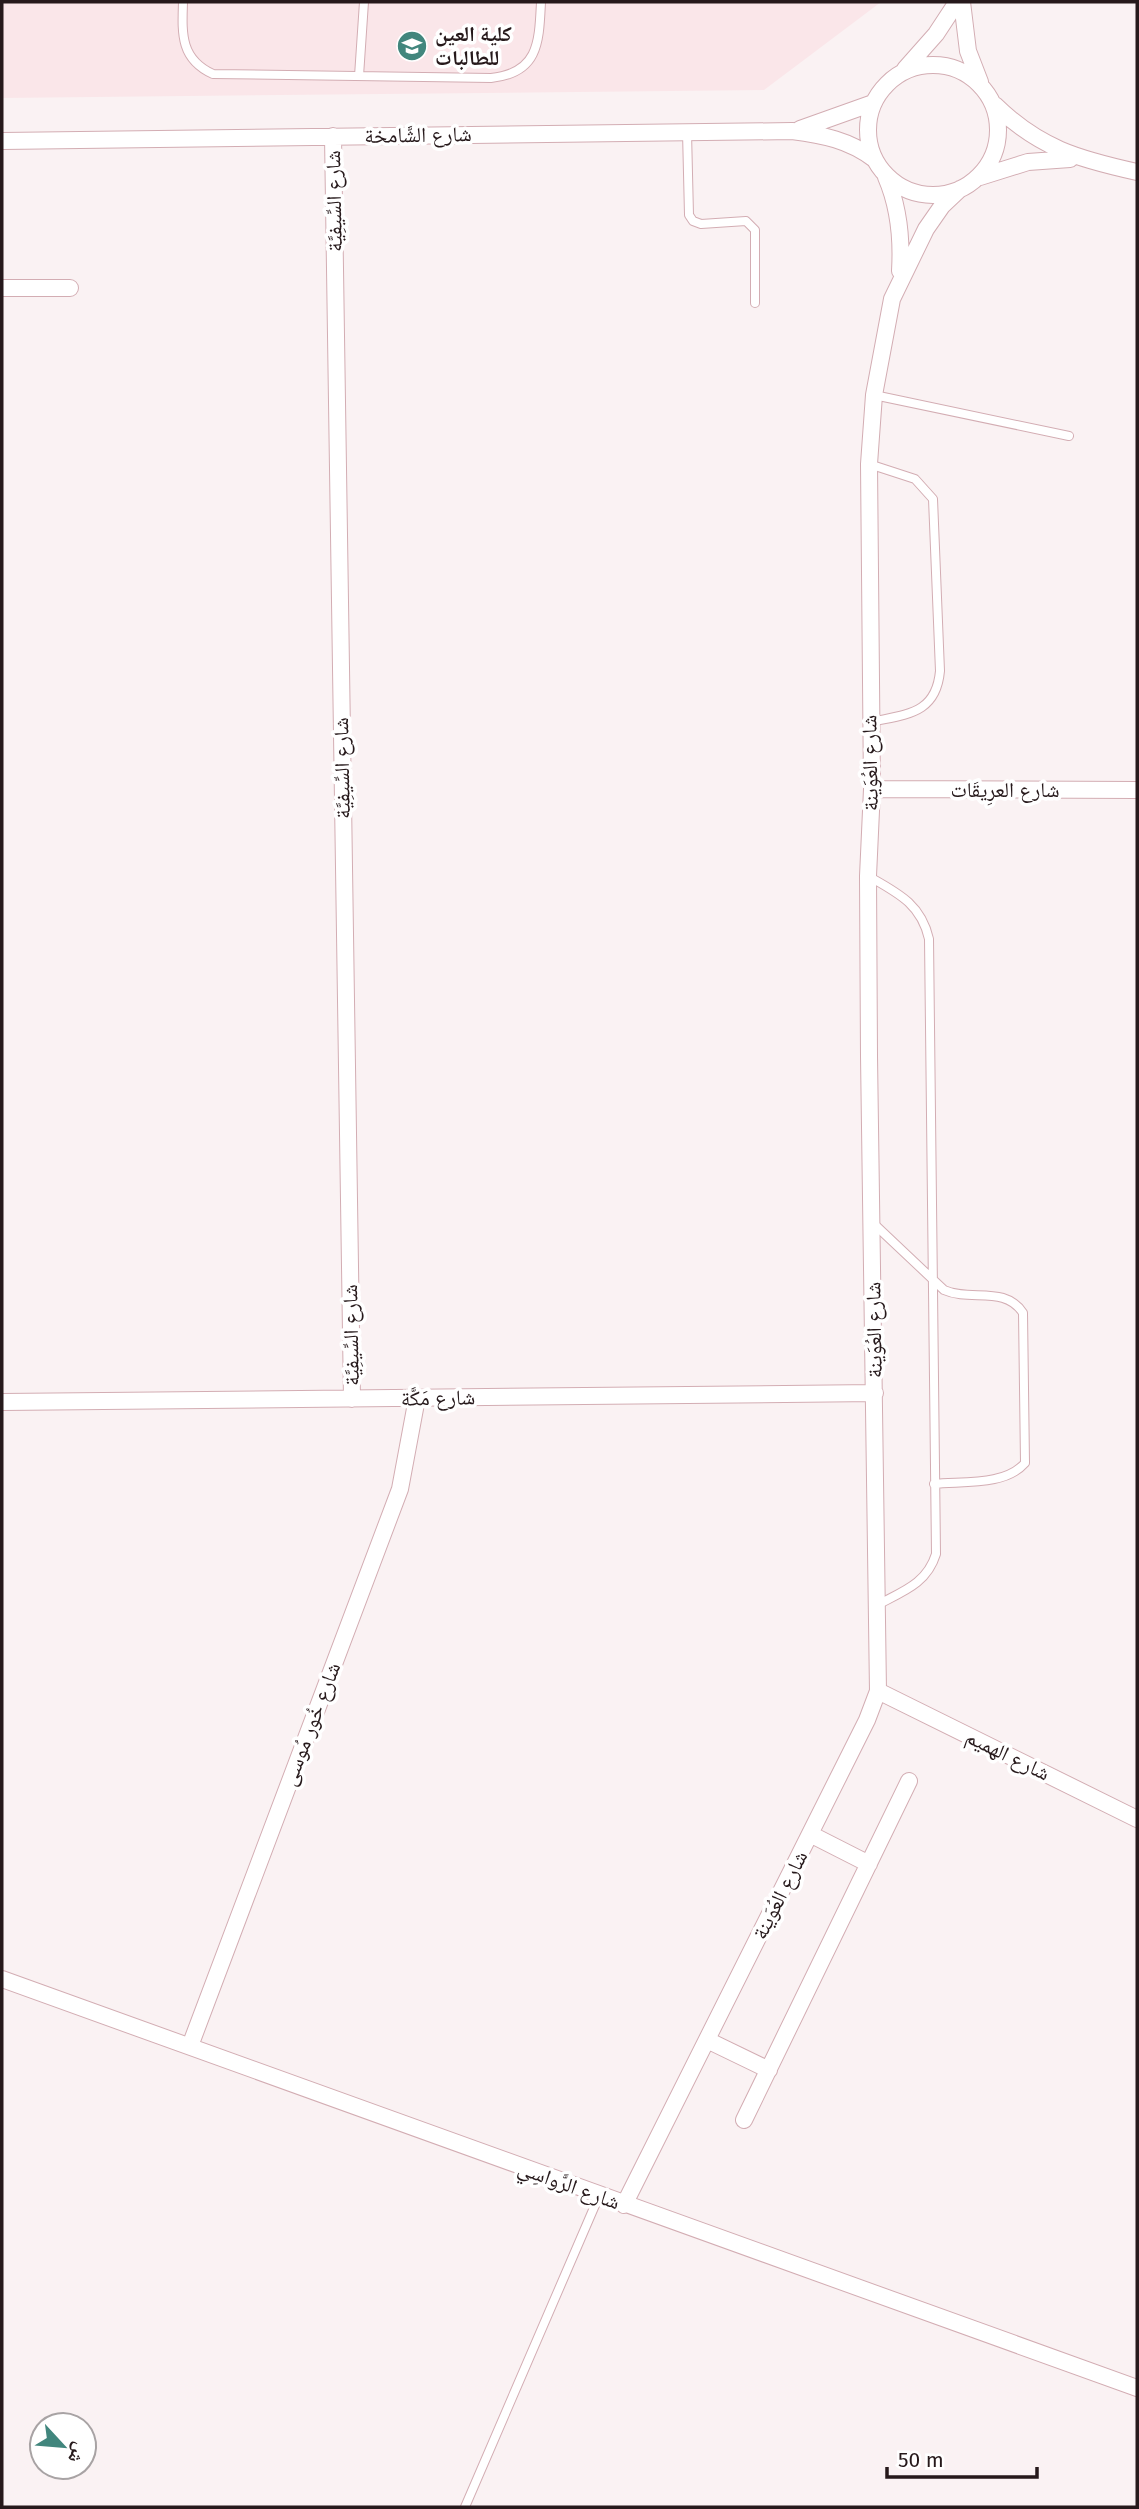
<svg xmlns="http://www.w3.org/2000/svg" width="1139" height="2509" font-family="'Fira Sans','Noto Naskh Arabic',sans-serif">
<style>
.built{fill:#fae6e9}
.lines{fill:none;stroke-linecap:round;stroke-linejoin:round}
.lane-casing{stroke:#d3adb3;stroke-width:10}
.street-casing{stroke:#d3adb3;stroke-width:18}
.lane{stroke:#fff;stroke-width:8}
.street{stroke:#fff;stroke-width:16}
.labels{text-anchor:middle;dominant-baseline:central;stroke-width:7;stroke-linejoin:round;paint-order:stroke}
.poi-label{font-size:21px;font-weight:bold;fill:#26191b;stroke:#fff;text-anchor:start}
.street-label{font-size:21px;fill:#26191b;stroke:#fff}
</style>
<rect width="100%" height="100%" fill="#faf2f3"/>
<path class="built" d="M2,2H881L764,90L2,98Z"/>
<g class="lines">
<g class="lane-casing">
<path id="lane" d="M183,2C182,33 180,59 213,74L491,78C539,73 539,42 541,2
M359,76L364,2
M687,132L689,215L693,221L701,224L746,221L755,230V303
M874,395L1069,436
M869,464L915,479L933,499L940,671C936,714 907,714 871,722
M868,876C898,893 921,904 929,939L936,1554C927,1583 904,1591 879,1604
M873,1223L944,1290C971,1302 1005,1285 1023,1313L1025,1463C1005,1486 963,1481 934,1484
M465,2507L599,2196"/>
</g>
<g class="street-casing">
<path id="street" d="M962,2L968,51L980,82
M868 130a65 65 0 1 1 130 0a65 65 0 1 1-130 0Z
M905,69L936,34L957,2
M995,105C1039,148 1078,159 1137,172
M800,129L873,103
M333,136L352,1399
M2,141L792,131C823,135 849,140 874,159
M886,177C899,207 902,238 900,271
M980,177L1028,162L1070,159
M2,288H70
M872,789L1137,790
M2,1402L875,1393
M878,1691L1137,1819
M810,1834L869,1864
M2,1979L1137,2388
M707,2040L769,2070
M190,2046L400,1489L417,1398
M744,2120L909,1781
M624,2205L867,1720L878,1691L869,1056L868,876L872,789L869,464L874,395L892,299L926,229L942,206L960,189"/>
</g>
<use href="#lane" class="lane"/>
<use href="#street" class="street"/>
</g>
<defs>
<g id="university-disc" transform="scale(1.575)"><circle r="9.5" fill="#41867d" stroke="#fff"/><path d="M0-5L7-2L0 1L-7-2ZM-4 1L0 2.5L4 1V4Q0 6-4 4Z" fill="#fff"/></g>
</defs>
<g fill-rule="evenodd">
<use href="#university-disc" x="412" y="46"/>
</g>
<g class="labels">
<g class="poi-label">
<text x="435" y="34">كلية العين<tspan x="435" dy="24">للطالبات</tspan></text>
</g>
<g class="street-label">
<text transform="translate(418 135) rotate(-1)">شارع الشَّامخة</text>
<text transform="translate(334 201) rotate(-91)">شارع السِّيفِيَّة</text>
<text transform="translate(870 763) rotate(-91)">شارع العُوَينة</text>
<text transform="translate(342 768) rotate(-91)">شارع السِّيفِيَّة</text>
<text x="1005" y="790">شارع العرِيقَات</text>
<text transform="translate(874 1330) rotate(-91)">شارع العُوَينة</text>
<text transform="translate(351 1335) rotate(-91)">شارع السِّيفِيَّة</text>
<text transform="translate(438 1398) rotate(-1)">شارع مَكَّة</text>
<text transform="translate(311 1724) rotate(-69)">شارع خُور مُوسى</text>
<text transform="translate(1008 1755) rotate(26)">شارع الهميم</text>
<text transform="translate(780 1895) rotate(-63)">شارع العُوَينة</text>
<text transform="translate(569 2185) rotate(20)">شارع الرَّواسِي</text>
</g>
</g>
<rect width="1139" height="2509" fill="none" stroke="#26191b" stroke-width="7"/>
<g transform="translate(63 2446) rotate(116)"><circle r="33" fill="#ffffff" stroke="#a8a3a4" stroke-width="2"/>
<path d="M0-5L12 26L0 18L-12 26Z" fill="#41867d"/>
<text y="-10" font-size="19" font-weight="bold" text-anchor="middle" fill="#26191b">ش</text>
</g>
<path d="M887 2467v10h150v-10" fill="none" stroke="#26191b" stroke-width="3.5"/>
<text x="898" y="2467" font-size="21" fill="#26191b" stroke="#ffffff" stroke-width="5" paint-order="stroke">50 m</text>
</svg>
